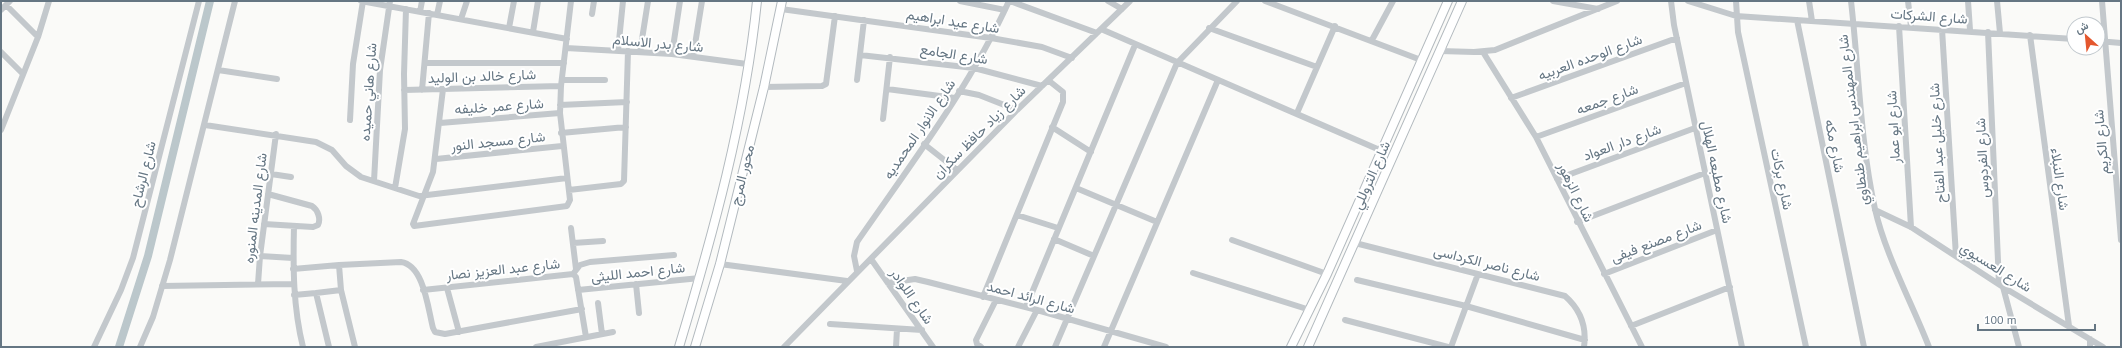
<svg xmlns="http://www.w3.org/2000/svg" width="2122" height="348" font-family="'PT Sans',Vazirmatn,sans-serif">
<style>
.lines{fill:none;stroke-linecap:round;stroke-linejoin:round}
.canal{stroke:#bbc7cb;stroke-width:8}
.secondary-casing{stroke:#b3babf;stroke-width:10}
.street{stroke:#c3c8cc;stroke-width:6}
.secondary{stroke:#fff;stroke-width:8}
.labels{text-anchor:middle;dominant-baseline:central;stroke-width:4;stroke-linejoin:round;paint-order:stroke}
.street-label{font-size:14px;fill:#657683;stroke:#fff}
</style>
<rect width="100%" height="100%" fill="#fafaf8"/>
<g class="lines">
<path class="canal" d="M119,347L148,256L210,1"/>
<g class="secondary-casing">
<path id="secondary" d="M679,347C713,234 745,119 757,1
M695,347L720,264L764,87L782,1
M1291,347L1327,274L1448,1
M1308,347L1462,1"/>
</g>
<path class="street" d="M361,1L567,39
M960,1L1005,10
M1010,1L1097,33
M1108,1L1122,9
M1265,1L1421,60
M1553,1L1598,9
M1671,1L1674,25L1742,347
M1688,1L1736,16L2074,39
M1736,1L1738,32L1806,347
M1809,1L1812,21
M1851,1C1859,70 1860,141 1875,209C1885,254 1912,303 1929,347
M1908,1L1911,27
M1968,1L1970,30
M1997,1L2000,33
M2102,1L2121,240
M6,5L38,37
M781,9L991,38L1042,47L1072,58
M1,10L10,1
M420,12L422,1
M592,14L594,1
M437,15L440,1
M461,19L467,1
M1797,20L1864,347
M1899,26L1911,227
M509,28L514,1
M1209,28L1317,67
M1101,29L1382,151
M1942,29L1956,256
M533,32L538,1
M1988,32L1999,284
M2030,35L2069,326
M1372,40L1393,1
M2098,41L2121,43
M566,48L672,54L747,64
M618,51L623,1
M1440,51L1474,52L1495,50L1617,1
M1,52L23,74
M640,52L648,1
M1483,52L1536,137L1642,347
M672,54L680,1
M860,55L974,68L1042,86
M693,57L702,1
M425,63H564
M218,70L277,79
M562,80H605
M857,80L864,20
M764,87L822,86L826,84L835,16
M443,89L433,172L413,224L414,226L567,206L570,200L560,113L561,86L571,1
M887,89L955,98
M404,90L561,86
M422,90L429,13
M959,91L979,95L1017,110
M1511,98L1677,38
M560,105L627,102
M1297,113L1335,26
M883,119L890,57
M350,120L353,64L363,1
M440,123L560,113
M205,125L316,142L332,150L346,166L361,177L419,196L567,178
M1052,127L1091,152
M1,130L38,37L49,1
M561,133L626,127
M1536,137L1686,83
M924,144L957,170
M436,159L562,146
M271,174L291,177
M1557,179L1695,128
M374,181L380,70L390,1
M395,188L405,129L404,74L406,9
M1076,188L1157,222
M569,190L621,184L624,181L628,51
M1875,210L1911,227L2003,287L2103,347
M1017,215L1058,228
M1577,222L1705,173
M264,224L313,227L318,225C321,219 318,210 312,206L268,194
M294,226C293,267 293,307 303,347
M571,228L576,269
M1054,239L1094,256
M1232,240L1327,274
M573,243L603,241
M1355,243L1565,296C1581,310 1587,326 1584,347
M260,256L293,258
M871,259L933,347
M720,264L847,281
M339,265L341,290L355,347
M293,269L339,265L401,262C424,265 428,309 433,328L435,332L445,334L582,309
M857,271L854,256L857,242C911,164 970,87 1009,1
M1193,273L1310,310
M573,274L580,265L590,262L674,255
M1604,274L1717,230
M1357,280L1466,306L1585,340
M888,283L915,279L928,282L1037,310L1166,347
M258,284L260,256L276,134
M636,284L639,313
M162,286L293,284
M2003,287L2019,347
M447,288L459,332
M423,290L573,274L576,277L586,337
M578,290L700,278
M316,293L341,290
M294,295L316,293L329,347
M983,297L1063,102V92L1048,80
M598,303L602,334
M1026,307L1135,45
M1345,320L1448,347
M830,324L922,330
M1631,326L1730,287
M2090,339V347
M94,347L121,290L133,258L199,1
M140,347L153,317L170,260L235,1
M536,347L613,332
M784,347L1017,110L1130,1
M896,347L897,329
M981,347L977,344L976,340L996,300
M1018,347L1037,310
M1055,347L1177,63L1237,1
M1104,347L1218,80
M1451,347L1478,274"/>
<use href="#secondary" class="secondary"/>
</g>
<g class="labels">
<g class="street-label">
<text transform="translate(1929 16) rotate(4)">شارع الشركات</text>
<text transform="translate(953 21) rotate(9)">شارع عيد ابراهيم</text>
<text transform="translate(658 43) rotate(5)">شارع بدر الاسلام</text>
<text transform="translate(954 54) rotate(9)">شارع الجامع</text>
<text transform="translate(1590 57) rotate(-20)">شارع الوحده العربيه</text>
<text transform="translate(482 76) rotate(-2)">شارع خالد بن الوليد</text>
<text transform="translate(368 92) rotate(-86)">شارع هاني حميده</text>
<text transform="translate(1607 99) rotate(-20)">شارع جمعه</text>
<text transform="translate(499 106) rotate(-4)">شارع عمر خليفه</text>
<text transform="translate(1853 120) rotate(-97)">شارع المهندس ابراهيم طنطاوي</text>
<text transform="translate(1893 127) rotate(-93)">شارع ابو عمار</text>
<text transform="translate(919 129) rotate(-56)">شارع الانوار المحمديه</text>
<text transform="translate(979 132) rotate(-45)">شارع زياد حافظ سكران</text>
<text transform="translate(498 141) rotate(-6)">شارع مسجد النور</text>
<text transform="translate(1622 142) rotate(-20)">شارع دار العواد</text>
<text transform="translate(2101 142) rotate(-95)">شارع الكريم</text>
<text transform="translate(1937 143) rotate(-93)">شارع خليل عبد الفتاح</text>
<text transform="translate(1835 146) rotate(79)">شارع مكه</text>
<text transform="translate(1982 158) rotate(-93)">شارع الفردوس</text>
<text transform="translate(1717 172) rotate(78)">شارع مطبعه الهلال</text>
<text transform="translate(143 174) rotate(-76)">شارع الرشاح</text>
<text transform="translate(742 175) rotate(-76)">محور المرج</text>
<text transform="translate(1371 175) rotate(-66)">شارع التروللي</text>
<text transform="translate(1782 179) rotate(78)">شارع بركات</text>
<text transform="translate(2060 179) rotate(82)">شارع النبلاء</text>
<text transform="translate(1576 192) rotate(64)">شارع الزهور</text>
<text transform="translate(255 208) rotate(-83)">شارع المدينه المنوره</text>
<text transform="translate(1656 241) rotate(-21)">شارع مصنع فيفى</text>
<text transform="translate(1487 263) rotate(14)">شارع ناصر الكرداسى</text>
<text transform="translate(1996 267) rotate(32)">شارع العسيوي</text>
<text transform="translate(503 269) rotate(-6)">شارع عبد العزيز نصار</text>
<text transform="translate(638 272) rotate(-6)">شارع احمد الليثى</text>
<text transform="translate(912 296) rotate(55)">شارع اللوادر</text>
<text transform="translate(1031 297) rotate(15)">شارع الرائد احمد</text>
</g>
</g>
<rect width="2122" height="348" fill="none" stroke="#657683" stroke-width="4"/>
<g transform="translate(2086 36) rotate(333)"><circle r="19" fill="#ffffff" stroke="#c1c8cd"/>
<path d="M0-3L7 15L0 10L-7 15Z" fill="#e4572e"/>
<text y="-6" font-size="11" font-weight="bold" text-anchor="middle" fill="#657683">ش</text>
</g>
<path d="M1978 324v6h117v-6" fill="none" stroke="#657683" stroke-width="2"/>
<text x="1984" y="324" font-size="12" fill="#657683" stroke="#ffffff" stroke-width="3" paint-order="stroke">100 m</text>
</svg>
